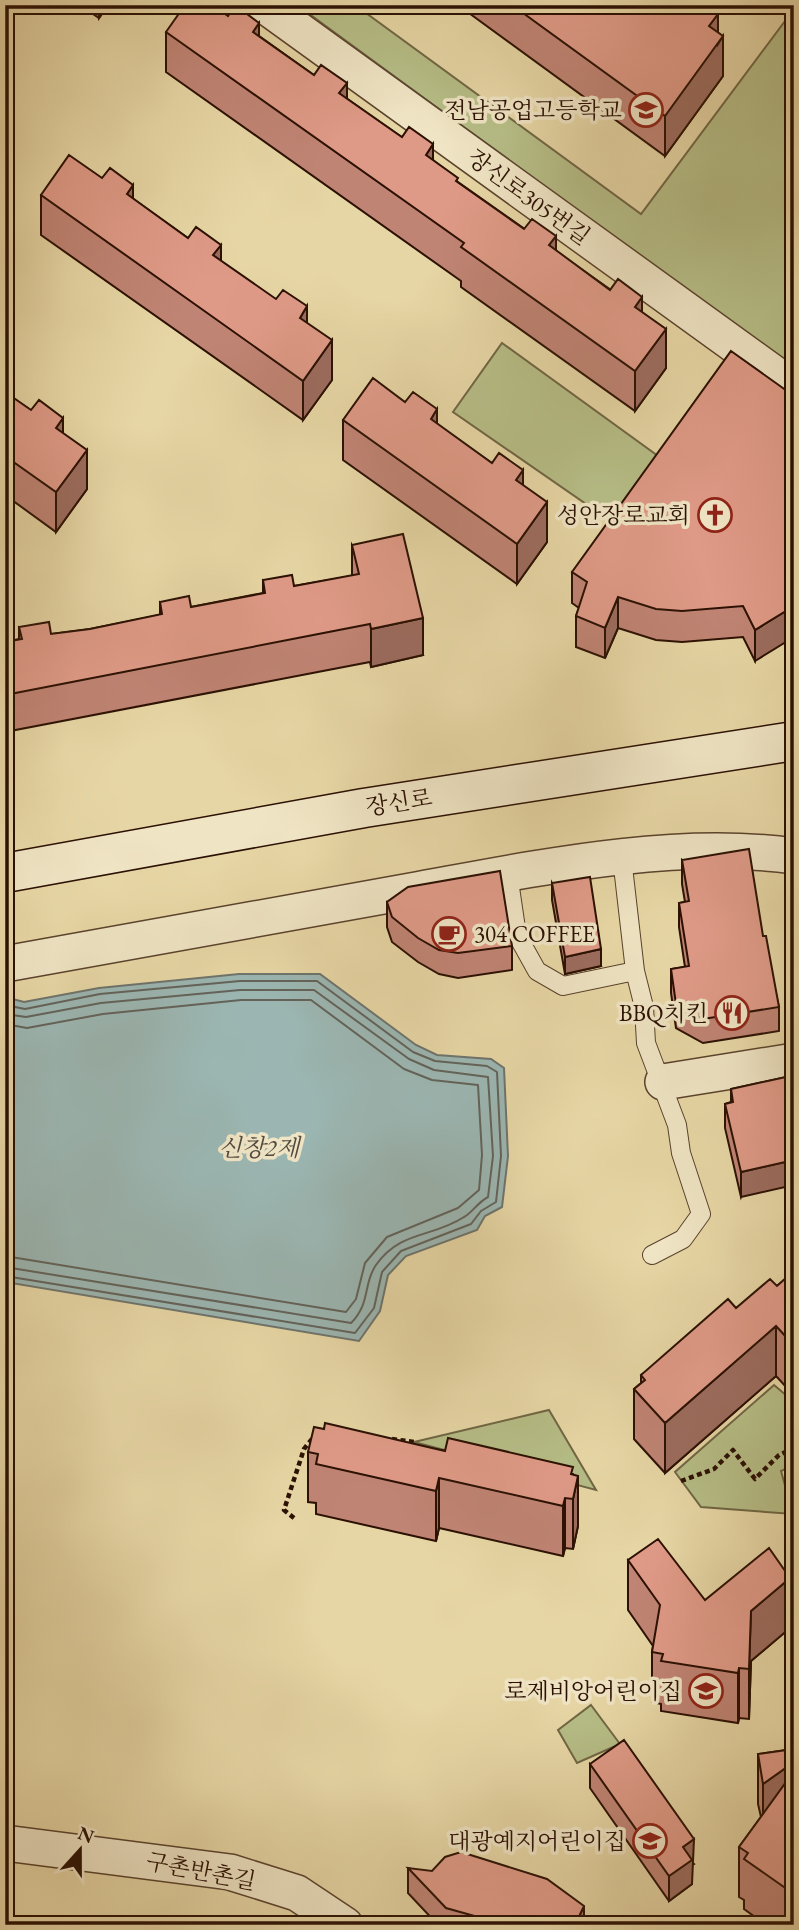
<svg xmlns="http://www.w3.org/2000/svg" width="799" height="1930" font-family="'EB Garamond','Noto Serif KR',serif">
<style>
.green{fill:#b6bd86;stroke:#706644;stroke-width:2}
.water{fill:#9bb6b2;stroke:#6e746c;stroke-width:2}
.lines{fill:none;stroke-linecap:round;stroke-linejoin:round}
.shore{stroke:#63635a;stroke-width:2}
.service-casing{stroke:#5a422c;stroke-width:20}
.minor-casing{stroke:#5a422c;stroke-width:38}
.secondary-casing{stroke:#2b1003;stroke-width:41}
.path{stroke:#2b1003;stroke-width:4.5;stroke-dasharray:5 3.5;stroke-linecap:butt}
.service{stroke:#efe4c4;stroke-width:18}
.minor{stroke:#efe4c4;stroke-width:35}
.secondary{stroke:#efe4c4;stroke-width:38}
.wall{fill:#c08474;stroke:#2b1003;stroke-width:2}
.shaded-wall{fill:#9c6c5e;stroke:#2b1003;stroke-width:2}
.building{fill:#df9a87;stroke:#2b1003;stroke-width:2}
.labels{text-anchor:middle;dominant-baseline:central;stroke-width:7;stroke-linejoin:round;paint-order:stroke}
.poi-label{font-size:23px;fill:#2b1003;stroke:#efe4c4;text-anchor:end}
.street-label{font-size:23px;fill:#2b1003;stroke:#efe4c4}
.water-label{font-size:24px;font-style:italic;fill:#524a40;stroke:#efe4c4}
</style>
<rect width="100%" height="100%" fill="#e7d6a5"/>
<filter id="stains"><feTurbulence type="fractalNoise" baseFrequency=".00286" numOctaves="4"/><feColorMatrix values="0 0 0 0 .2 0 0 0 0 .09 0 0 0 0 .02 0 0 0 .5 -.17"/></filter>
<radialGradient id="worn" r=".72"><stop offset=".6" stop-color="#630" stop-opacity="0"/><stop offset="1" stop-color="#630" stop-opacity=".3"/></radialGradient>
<path class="green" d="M297,5H355L641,214L794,9V369Z
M502,343L658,456L612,522L453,412Z
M774,1385L787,1396L794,1391V1465L781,1471L793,1514L701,1507L675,1472Z
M549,1410L596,1490L414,1442Z
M591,1705L620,1744L577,1763L558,1730Z"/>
<path class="water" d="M239,974H320L416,1045L437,1055L491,1059L504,1068L508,1156L502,1207L485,1216L477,1230L406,1256L388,1275L380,1311L359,1341L5,1282V997L24,1002L99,988Z"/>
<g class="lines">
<path class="shore" d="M5,1005L25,1009L100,994L240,981H317L413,1052L435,1061L487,1066L497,1072L501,1156L496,1202L481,1211L471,1224L401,1251L382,1272L374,1308L355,1333L5,1276
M5,1014L26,1017L101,1003L240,990H314L409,1059L434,1070L488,1077L493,1156L488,1197C477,1203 472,1213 464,1217C432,1238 401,1230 376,1265C363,1283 371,1303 351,1323L5,1267
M5,1024L27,1028L103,1014L241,1000H311L404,1069L432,1080L478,1085L482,1155L479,1190L458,1208L387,1237L365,1263L356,1299L346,1312L5,1256"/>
<g class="service-casing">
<path id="service" d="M622,858L635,971L644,1007L646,1043L677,1125L681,1153L701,1214L683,1239L652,1255
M508,874L517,935L537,971L563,986L635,971"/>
</g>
<g class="minor-casing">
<path id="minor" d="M264,5L794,388
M5,964C141,939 276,915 411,891C533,869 671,839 794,856
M663,1082L794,1061
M5,1843L230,1872L297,1893L345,1925"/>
</g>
<g class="secondary-casing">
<path id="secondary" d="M5,873L364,808L794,741"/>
</g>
<path class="path" d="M392,1439L414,1442
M681,1481L714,1469L733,1450L755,1479L779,1455L794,1448
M294,1518L284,1510L304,1449L315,1435"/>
<use href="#service" class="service"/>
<use href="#minor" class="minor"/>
<use href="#secondary" class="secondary"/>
</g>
<path class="wall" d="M80,5H108L99,18Z
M458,5H706L718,32L723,76L665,156Z
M166,32L259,36L433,160L458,182L642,312L666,368L635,411L461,287V281L166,72Z
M41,195L133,199L307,323L332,380L303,420L41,235Z
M5,392L63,433L87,489L56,532L5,495Z
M794,396L755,661L743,637L682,642L656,640L618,628L605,658L576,647V616L579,608L572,603V572Z
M405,402L523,485L547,542L517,584L343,460V420Z
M352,545L423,655L371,667L370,662L5,732V642L19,639V627L51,634L90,629L160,615V602L191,607L263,593V580L294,586L352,576Z
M682,860L763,936L779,1007V1031L703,1043L676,1028L671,993V969L685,967L679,927V903L685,902L682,884Z
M552,883L601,966L565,974L552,900Z
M387,902L512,946V970L458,978L439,974L418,962L392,942L387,927Z
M786,1077L741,1197L725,1128V1104L731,1102V1089Z
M794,1271L788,1389L776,1376L665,1473L634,1439V1389L641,1383V1375L736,1308L777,1286Z
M324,1429L573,1474L578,1526L573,1549L565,1548L563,1556L439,1528L436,1541L316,1514V1503L308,1502V1452Z
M628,1560L705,1600L790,1628L751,1661L749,1719L739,1718L738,1723L661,1711V1704L652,1702V1652L653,1646L628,1610Z
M794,1749V1925H766L744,1909V1900L739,1897V1847L761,1817L758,1804V1754Z
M590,1764L694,1864L692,1865V1884L669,1901L590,1788Z
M408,1868L584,1925H438L408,1893Z"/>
<path class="shaded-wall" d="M99,5H108L99,18Z
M718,14V44L723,36V76L665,156V116L709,26Z
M259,23V62L253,32Z
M347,83V123L339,93Z
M12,111V150L5,159V120Z
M433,144V184L426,155Z
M133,185V224L127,194Z
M556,236V276L549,245Z
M221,245V285L213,255Z
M642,297V337L635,307Z
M307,306V346L300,318Z
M666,329V368L635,411V371Z
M332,340V380L303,420V381Z
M437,409V449L431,419Z
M63,418V457L56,428Z
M87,450V489L56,532V492Z
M523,470V510L516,480Z
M547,502V542L517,584V544Z
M618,597V628L605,658V628Z
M794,606V637L755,661V630Z
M423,618V655L371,667V629Z
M601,949V966L565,974V957Z
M794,1160V1185L741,1197V1172Z
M776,1326V1376L665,1473V1423Z
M794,1334V1384L788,1389V1339Z
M578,1476V1526L573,1549V1499Z
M439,1478V1528L436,1541V1491Z
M565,1498V1548L563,1556V1506Z
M790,1578V1628L751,1661L749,1719V1669L751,1611Z
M739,1668V1718L738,1723V1673Z
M794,1762V1813L763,1834V1784Z
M694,1839L692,1884L669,1901V1876L683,1847Z
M584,1906V1925H575Z"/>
<path class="building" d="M185,5H213L228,16L235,5L259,23L253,32L314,75L321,65L347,83L339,93L402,137L409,127L433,144L426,155L458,178L456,181L524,229L532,219L556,236L549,245L610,290L618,279L642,297L635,307L666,329L635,371L461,247L464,243L166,32Z
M512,5H706L718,14L709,26L723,36L665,116Z
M5,106L12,111L5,120Z
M69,155L102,178L110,168L133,185L127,194L188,238L196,227L221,245L213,255L276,299L283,290L307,306L300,318L332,340L303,381L41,195Z
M731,351L794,396V606L755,630L743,606L682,611L656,609L618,597L605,628L576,616L587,582L572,572Z
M373,378L405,402L413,392L437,409L431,419L492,463L499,453L523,470L516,480L547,502L517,544L343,420Z
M5,392L31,410L39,400L63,418L56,428L87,450L56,492L5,456Z
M403,534L423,618L371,629L370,624L5,695V642L22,639L19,627L49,622L51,634L90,629L162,614L160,602L189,596L191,607L265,593L263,580L292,575L294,586L359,574L352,545Z
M749,849L763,936H766L779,1007L703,1019L676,1004L671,969L689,966L679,903L689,901L682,860Z
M500,871L512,946L458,953L439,950L418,938L392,917L387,902L408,887Z
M590,877L601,949L565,957L552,883Z
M786,1077L789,1089L794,1088V1160L741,1172L725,1104L733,1102L731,1089Z
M794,1271V1334L788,1339L776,1326L665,1423L634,1389L645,1380L641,1375L728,1299L736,1308L770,1279L777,1286Z
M325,1423L445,1451L448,1438L573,1467L571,1474L578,1476L573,1499L565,1498L563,1506L439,1478L436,1491L316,1464L318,1454L308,1452L314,1427L324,1429Z
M658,1539L705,1600L769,1548L790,1578L751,1611L749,1669L739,1668L738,1673L661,1661L663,1654L652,1652L660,1605L628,1560Z
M624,1740L694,1839L683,1847L692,1860L669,1876L590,1764Z
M794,1749V1762L763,1784L758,1754Z
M794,1771V1894L744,1859L748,1853L739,1847Z
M461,1852L547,1879L584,1906L575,1925H531L503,1917H478L446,1908L408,1868L432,1871L445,1857Z"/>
<defs>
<g id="school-ring" transform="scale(1.75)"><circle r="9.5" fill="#efe4c4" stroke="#8f2418" stroke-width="1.5"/><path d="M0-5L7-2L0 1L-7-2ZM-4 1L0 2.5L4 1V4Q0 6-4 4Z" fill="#8f2418"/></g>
<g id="church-ring" transform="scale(1.75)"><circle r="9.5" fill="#efe4c4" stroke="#8f2418" stroke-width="1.5"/><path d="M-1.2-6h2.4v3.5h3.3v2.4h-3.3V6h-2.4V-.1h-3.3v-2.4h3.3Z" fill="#8f2418"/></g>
<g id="cafe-ring" transform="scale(1.75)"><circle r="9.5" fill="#efe4c4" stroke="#8f2418" stroke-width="1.5"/><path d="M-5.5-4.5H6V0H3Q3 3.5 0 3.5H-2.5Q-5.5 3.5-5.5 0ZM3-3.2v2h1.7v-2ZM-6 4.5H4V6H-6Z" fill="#8f2418"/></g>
<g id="restaurant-ring" transform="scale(1.75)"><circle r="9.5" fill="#efe4c4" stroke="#8f2418" stroke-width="1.5"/><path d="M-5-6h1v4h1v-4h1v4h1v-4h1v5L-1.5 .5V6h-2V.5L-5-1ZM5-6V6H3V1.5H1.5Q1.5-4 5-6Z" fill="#8f2418"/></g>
</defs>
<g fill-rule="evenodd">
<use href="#school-ring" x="646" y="110"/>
<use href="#church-ring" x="715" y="515"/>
<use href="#cafe-ring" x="449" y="934"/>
<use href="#restaurant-ring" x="732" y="1013"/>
<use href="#school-ring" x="706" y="1691"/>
<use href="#school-ring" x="650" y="1841"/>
</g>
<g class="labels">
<g class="poi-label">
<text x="622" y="110">전남공업고등학교</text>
<text x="690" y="515">성안장로교회</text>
<text x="474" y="934" text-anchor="start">304 COFFEE</text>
<text x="708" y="1013">BBQ치킨</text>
<text x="682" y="1691">로제비앙어린이집</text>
<text x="626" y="1841">대광예지어린이집</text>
</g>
<g class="street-label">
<text transform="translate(529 197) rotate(36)">장신로305번길</text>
<text transform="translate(399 802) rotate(-9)">장신로</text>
<text transform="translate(201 1871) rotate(11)">구촌반촌길</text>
</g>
<g class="water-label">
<text x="259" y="1147">신창2제</text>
</g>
</g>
<rect width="799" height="1930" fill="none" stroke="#e7d6a5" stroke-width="28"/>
<rect x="7" y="7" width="785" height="1916" fill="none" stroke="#2b1003" stroke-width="3.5"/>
<rect x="14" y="14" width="771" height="1902" fill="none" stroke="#2b1003" stroke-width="2"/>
<g transform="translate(80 1850) rotate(21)" stroke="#efe4c4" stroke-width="5" paint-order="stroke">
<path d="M0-5L12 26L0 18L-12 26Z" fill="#2b1003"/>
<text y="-10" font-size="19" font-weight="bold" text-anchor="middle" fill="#2b1003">N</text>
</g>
<rect width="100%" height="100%" filter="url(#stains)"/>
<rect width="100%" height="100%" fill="url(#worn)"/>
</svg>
